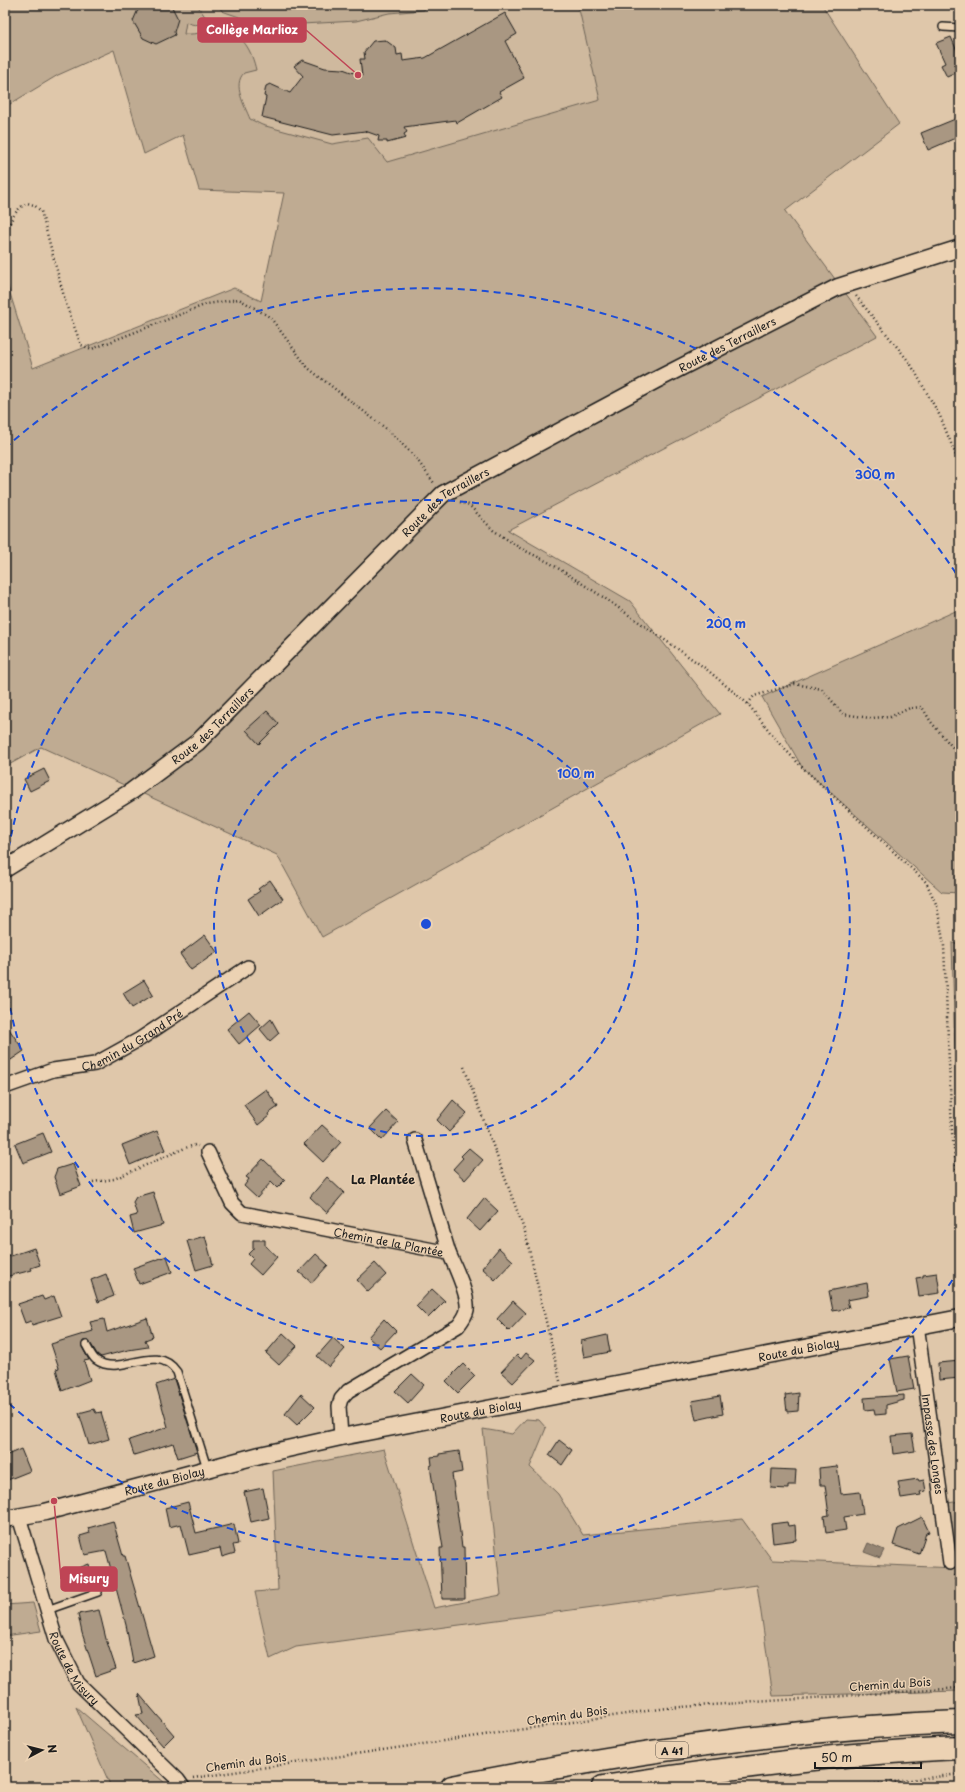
<svg xmlns="http://www.w3.org/2000/svg" width="965" height="1792" font-family="'Playpen Sans',sans-serif">
<style>
.built{fill:#cfb99e}
.green{fill:#bfab92;stroke:#6e6457}
.water{fill:#958573;stroke:#655b50}
.building{fill:#a99782;stroke:#1c1c1c}
.lines{fill:none;stroke-linecap:round;stroke-linejoin:round}
.service-casing{stroke:#1c1c1c;stroke-width:10}
.minor-casing{stroke:#1c1c1c;stroke-width:16}
.tertiary-casing{stroke:#1c1c1c;stroke-width:19}
.motorway-casing{stroke:#1c1c1c;stroke-width:25}
.path{stroke:#1c1c1c;stroke-width:2.5;stroke-dasharray:1 3;stroke-linecap:butt}
.service{stroke:#ecd2b3;stroke-width:7}
.minor{stroke:#ecd2b3;stroke-width:13}
.tertiary{stroke:#ecd2b3;stroke-width:16}
.motorway{stroke:#ecd2b3;stroke-width:22}
.ring{fill:none;stroke:#1d4ed8;stroke-width:2;stroke-dasharray:7 5}
.labels{text-anchor:middle;dominant-baseline:central;stroke-width:3;stroke-linejoin:round;paint-order:stroke}
.shield{fill:#ecd2b3;stroke:#5a5349;stroke-width:1}
.shield-label{font-size:10px;font-weight:bold;fill:#1c1c1c}
.street-label{font-size:11px;fill:#1c1c1c;stroke:#ecd2b3}
.neighbourhood-label{font-size:12px;font-weight:bold;fill:#1c1c1c;stroke:#ecd2b3}
.centre{fill:#1d4ed8;stroke:#ecd2b3;stroke-width:2}
.ring-label{font-size:12px;text-anchor:middle;font-weight:bold;fill:#1d4ed8;stroke:#ecd2b3;stroke-width:3;stroke-linejoin:round;paint-order:stroke}
.leader{fill:none;stroke:#bf4455;stroke-width:1.5}
.callout-dot{fill:#bf4455;stroke:#ecd2b3;stroke-width:1.5}
.callout{fill:#bf4455;stroke:#bf4455;stroke-width:1.5}
.callout-label{font-size:12px;text-anchor:middle;font-weight:bold;fill:#fff}
</style>
<rect width="100%" height="100%" fill="#dfc7aa"/>
<filter id="ink" filterUnits="userSpaceOnUse"><feTurbulence type="fractalNoise" baseFrequency=".025" numOctaves="2"/><feDisplacementMap in="SourceGraphic" scale="8" xChannelSelector="R" yChannelSelector="G"/><feConvolveMatrix kernelMatrix="1 2 1 2 8 2 1 2 1" color-interpolation-filters="sRGB"/></filter>
<g filter="url(#ink)">
<path class="built" d="M112,5H578L601,100L284,192L199,190L183,135L144,154Z"/>
<path class="green" d="M5,5H197L206,18C201,26 194,26 186,22L184,34C197,35 209,30 222,31C243,32 252,52 256,70L244,73C232,85 245,106 250,119L262,125L332,144L368,138L387,162L600,100L578,5H822L899,124L785,211L877,336L508,530L630,601L720,714L322,937L277,855L41,747L5,767V277L33,368L234,288L261,301L284,193L199,190L183,135L144,154L114,50L58,75L5,107Z
M218,5H426L424,10L389,13L356,21L302,24H259L222,11Z
M960,609V893L942,892L802,767L762,697Z
M952,943L960,944V1162L958,1163Z
M526,1419L539,1420L546,1428L530,1467L558,1494L583,1535L742,1519L772,1560L955,1568L948,1503L960,1501V1691L773,1696L757,1585L296,1647L270,1659L255,1592L278,1590L273,1471L384,1449L434,1608L501,1595L483,1429L512,1434Z
M33,1603L41,1631L5,1636V1605Z
M76,1707L165,1783L167,1787H111Z"/>
<path class="water" d="M868,1543L884,1550L880,1558L864,1552Z"/>
<path class="building" d="M140,5H171L178,19L174,32L175,35L156,44L143,38L133,21Z
M505,13L517,34L505,41L524,78L499,92L502,97L457,123L456,120L404,127L407,132L404,134L406,138L387,143V141H378L379,136L365,131L333,135L262,117L266,97L264,96L266,86L270,84L290,93L303,76L294,66L302,60L325,68L343,69L362,76L360,59H365L364,52L373,41L385,40L396,48L397,55L402,54L403,61L425,58Z
M951,37L960,58V71L947,77L941,65L945,63L936,43Z
M960,117V136L928,150L921,133Z
M267,711L279,724L259,744L246,730Z
M44,769L50,781L30,791L24,779Z
M270,880L283,899L259,916L248,899L260,891L258,889Z
M205,935L217,952L191,970L180,954Z
M144,980L153,995L132,1008L123,993Z
M249,1011L261,1025L239,1044L227,1029Z
M271,1019L279,1033L270,1041L260,1029Z
M5,1023L24,1051L5,1064Z
M266,1089L278,1107L268,1114L269,1116L258,1125L244,1105Z
M453,1100L467,1113L449,1132L437,1120Z
M386,1111L398,1122L382,1140L370,1128Z
M322,1125L341,1142L323,1162L304,1144Z
M157,1131L165,1150L130,1165L122,1145Z
M43,1133L51,1152L23,1163L15,1144Z
M469,1148L483,1160L465,1180L453,1169L463,1158L461,1156Z
M263,1159L285,1180L277,1188L271,1182L257,1198L244,1186L249,1179L246,1177Z
M73,1164L81,1186L60,1194L54,1177L57,1169Z
M327,1177L344,1193L327,1213L310,1197Z
M153,1192L163,1225L134,1233L130,1217L137,1215L133,1202L136,1197Z
M484,1198L498,1211L480,1231L467,1219Z
M205,1236L213,1265L196,1270L187,1241Z
M253,1240H265V1246L277,1257L261,1275L249,1264L253,1259L248,1254L253,1249Z
M34,1248L40,1265L31,1268L32,1270L5,1277V1258Z
M499,1248L513,1261L495,1280L482,1268Z
M316,1254L328,1265L312,1283L299,1272Z
M167,1256L172,1272L139,1284L133,1268Z
M375,1263L386,1275L368,1292L357,1280Z
M937,1273L940,1293L919,1296L916,1278L923,1277V1275Z
M106,1274L114,1296L98,1302L91,1280Z
M867,1283L869,1296L847,1300L849,1308L833,1311L829,1291Z
M432,1289L445,1301L428,1318L416,1306Z
M42,1296L44,1300L54,1296L61,1316L32,1325L31,1321L25,1323L18,1304Z
M513,1301L526,1313L509,1331L497,1319Z
M147,1318L153,1337L145,1340L148,1347L128,1350L101,1357L97,1354L89,1341H83L82,1347L89,1360L84,1361L90,1380L62,1391L56,1369L59,1368L51,1344L93,1331L90,1322L104,1319L107,1332Z
M384,1319L396,1331L380,1348L368,1337Z
M283,1333L297,1346L279,1365L266,1353Z
M607,1335L610,1352L584,1357L581,1341Z
M333,1338L345,1349L329,1367L317,1356Z
M526,1353L535,1360L513,1383L501,1372L517,1355L521,1359Z
M908,1356L914,1389L897,1392L890,1359Z
M960,1361V1378L939,1380L938,1363Z
M463,1364L475,1376L458,1393L446,1381Z
M412,1374L424,1385L408,1403L395,1391Z
M174,1379L197,1452L178,1458L173,1443L134,1455L129,1440L168,1427L156,1385Z
M799,1393L798,1411L787,1412L785,1395Z
M301,1394L315,1407L297,1425L285,1414Z
M904,1395V1400L886,1405V1414L875,1415L874,1409L865,1410L864,1398Z
M720,1396L723,1414L696,1420L692,1401Z
M94,1409L96,1413L101,1412L109,1439L89,1445L79,1413Z
M912,1434L915,1451L893,1454L891,1436Z
M559,1440L572,1450L562,1465L549,1455Z
M21,1449L30,1471L5,1481V1456Z
M459,1451L462,1472L452,1474L462,1547H464L465,1599H442L440,1548H443L430,1466L432,1465L431,1457L439,1456V1454Z
M837,1466L841,1494L860,1492L863,1514L844,1517L846,1530L826,1533L824,1516L829,1515L828,1508L825,1485H820L819,1468Z
M772,1469L796,1470L795,1485H788V1489L771,1488Z
M918,1479L919,1481L924,1480L926,1491L920,1492L921,1495L901,1498L898,1482Z
M263,1488L269,1518L251,1522L244,1492Z
M188,1502L196,1533L234,1524L238,1544L233,1545L235,1553L222,1557L220,1548L189,1555L181,1524L169,1527L165,1508Z
M922,1517L929,1532L926,1533L919,1554L893,1545L898,1529Z
M113,1521L123,1556H125L154,1656L133,1663L126,1625L106,1551L85,1555L80,1536L90,1533L88,1528Z
M787,1522L788,1526L795,1525L796,1540L773,1543L771,1524Z
M89,1564L92,1578L70,1586L66,1573Z
M99,1610L106,1639L116,1669L96,1676L82,1633L78,1614Z
M139,1694L174,1735L163,1746L136,1715L143,1714Z"/>
<g class="lines">
<g class="service-casing">
<path id="service" d="M943,27L960,28
M86,1345C89,1350 92,1357 96,1360C121,1378 156,1341 177,1372L207,1468
M47,1610L98,1592"/>
</g>
<g class="minor-casing">
<g id="minor">
<path id="s1" d="M5,1087L53,1070L95,1064L140,1039L248,967"/>
<path d="M415,1140L449,1253"/>
<path id="s2" d="M208,1152L232,1203L242,1213L449,1253C455,1267 469,1295 467,1310C466,1316 462,1321 458,1326L348,1391L341,1399L339,1406L341,1437"/>
<path id="s3" d="M917,1325L950,1563"/>
<path id="s4" d="M19,1517L56,1639L78,1683L178,1780L183,1787"/>
</g>
</g>
<g class="tertiary-casing">
<g id="tertiary">
<path id="s5" d="M5,869L132,791L198,742L443,494L656,380L838,287L960,248"/>
<path id="s6" d="M5,1519L45,1512L260,1455L341,1437L960,1318"/>
</g>
</g>
<g class="motorway-casing">
<path id="motorway" d="M452,1787C619,1754 789,1728 960,1722
M603,1787C721,1769 840,1753 960,1748"/>
</g>
<path class="path" d="M5,234C11,221 14,210 27,203L34,205L41,211L66,304L81,345L92,349L207,304L239,299L270,317L308,368L389,431L415,457L434,483
M856,296L910,363L940,416L957,458
M460,502L469,505L493,530L520,548L550,563L603,597L705,668L730,689L748,704L777,741L802,767L926,882L937,906L944,946L952,1132L960,1200
M748,704L754,696L795,684L822,689L843,714L870,718L890,717L910,708L922,707L931,722L960,756
M464,1067L525,1232L560,1381
M93,1182L114,1179L185,1148L195,1145L198,1146
M954,1575L960,1598
M193,1778L667,1708L960,1688
M851,1787L960,1774"/>
<use href="#service" class="service"/>
<use href="#minor" class="minor"/>
<use href="#tertiary" class="tertiary"/>
<use href="#motorway" class="motorway"/>
</g>
</g>
<g class="ring">
<circle cx="426" cy="924" r="212"/>
<path d="M5 872A424 424 0 1 1 5 976"/>
<path d="M959 1270A635 635 0 0 1 5 1400M5 448A635 635 0 0 1 959 578"/>
</g>
<g class="labels">
<rect class="shield" x="656" y="1742" width="32" height="16" rx="3"/>
<g class="shield-label">
<text x="672" y="1750">A 41</text>
</g>
<g class="street-label">
<text stroke="none"><textPath href="#s5" startOffset="901">Route des Terraillers</textPath></text>
<text stroke="none"><textPath href="#s5" startOffset="577">Route des Terraillers</textPath></text>
<text stroke="none"><textPath href="#s5" startOffset="253">Route des Terraillers</textPath></text>
<text stroke="none"><textPath href="#s1" startOffset="137">Chemin du Grand Pré</textPath></text>
<text stroke="none"><textPath href="#s2" startOffset="220">Chemin de la Plantée</textPath></text>
<text stroke="none"><textPath href="#s6" startOffset="812">Route du Biolay</textPath></text>
<text stroke="none"><textPath href="#s6" startOffset="488">Route du Biolay</textPath></text>
<text stroke="none"><textPath href="#s3" startOffset="120">Impasse des Longes</textPath></text>
<text stroke="none"><textPath href="#s6" startOffset="164">Route du Biolay</textPath></text>
<text stroke="none"><textPath href="#s4" startOffset="162">Route de Misury</textPath></text>
<text transform="translate(890 1684) rotate(-4)">Chemin du Bois</text>
<text transform="translate(567 1715) rotate(-8)">Chemin du Bois</text>
<text transform="translate(246 1762) rotate(-8)">Chemin du Bois</text>
</g>
<g class="neighbourhood-label">
<text x="383" y="1179">La Plantée</text>
</g>
</g>
<circle cx="426" cy="924" r="6" class="centre"/>
<g class="ring-label">
<text x="875" y="479">300 m</text>
<text x="726" y="628">200 m</text>
<text x="576" y="778">100 m</text>
</g>
<path class="leader" d="M358 75L306 30M54 1501L61 1579"/>
<g class="callout-dot">
<circle cx="358" cy="75" r="4"/>
<circle cx="54" cy="1501" r="4"/>
</g>
<g class="callout">
<rect x="198" y="18" width="108" height="24" rx="4"/>
<rect x="61" y="1567" width="56" height="24" rx="4"/>
</g>
<g class="callout-label">
<text x="252" y="34">Collège Marlioz</text>
<text x="89" y="1583">Misury</text>
</g>
<rect width="965" height="1792" fill="none" stroke="#ecd2b3" stroke-width="20"/>
<rect x="10" y="10" width="945" height="1772" fill="none" stroke="#1c1c1c" stroke-width="1.5" filter="url(#ink)"/>
<g transform="translate(42 1750) rotate(83)" stroke="#ecd2b3" stroke-width="3" paint-order="stroke">
<path d="M0-3L7 15L0 10L-7 15Z" fill="#1c1c1c"/>
<text y="-6" font-size="11" font-weight="bold" text-anchor="middle" fill="#1c1c1c">N</text>
</g>
<path d="M815 1762v6h106v-6" fill="none" stroke="#1c1c1c" stroke-width="2"/>
<text x="821" y="1762" font-size="12" fill="#1c1c1c" stroke="#ecd2b3" stroke-width="3" paint-order="stroke">50 m</text>
</svg>
